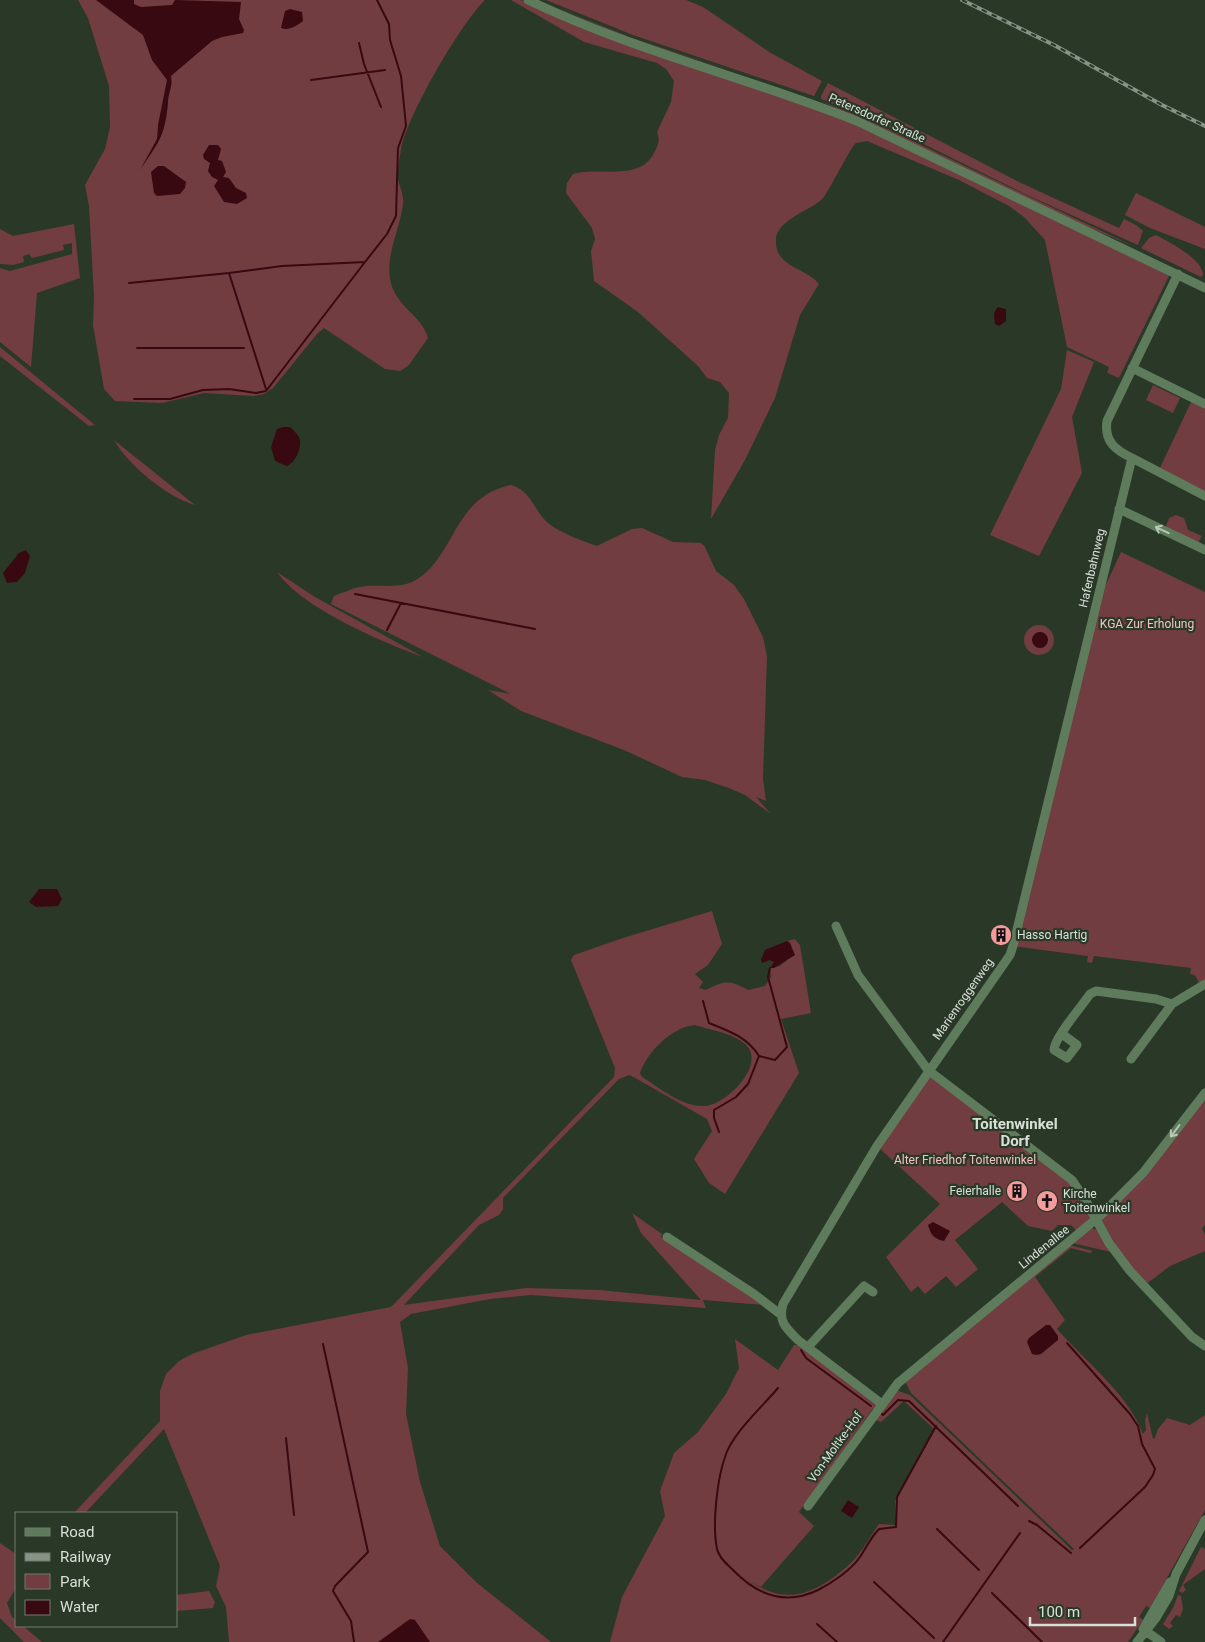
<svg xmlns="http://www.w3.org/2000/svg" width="1205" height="1642" font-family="Roboto,sans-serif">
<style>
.green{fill:#713d40;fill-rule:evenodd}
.water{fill:#380910}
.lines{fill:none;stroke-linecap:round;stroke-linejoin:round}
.stream{stroke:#380910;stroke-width:2}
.minor{stroke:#5e7c5b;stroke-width:9}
.rail-casing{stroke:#889387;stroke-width:4}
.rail{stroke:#2a3828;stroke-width:2;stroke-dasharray:5.5;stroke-linecap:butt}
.oneway{stroke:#b9c7b7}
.labels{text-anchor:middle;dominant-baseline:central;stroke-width:4.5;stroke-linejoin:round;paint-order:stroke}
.street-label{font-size:12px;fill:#d7e0d6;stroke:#2a3828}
.park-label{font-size:12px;fill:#f6c0c1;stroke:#2a3828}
.poi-label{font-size:12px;fill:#d7e0d6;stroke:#2a3828;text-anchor:start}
.quarter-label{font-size:15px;font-weight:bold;fill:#d7e0d6;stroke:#2a3828}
</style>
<rect width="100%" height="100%" fill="#2a3828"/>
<path class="green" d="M78,0H485C461,23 407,116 401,149C400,158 396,173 399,183C401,190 404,196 403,204C400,229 386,254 390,279C395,307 422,315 428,338L409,365L400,371L385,369L324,328L317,334L273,388L264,394L254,396L204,393L162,403L115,401L104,389L93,325L94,296L89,206L85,185L105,149L110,127L109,86L88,18Z
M511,0H521L546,12L847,120L1167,272L1169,276L1119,378L1107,373L1109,367L1067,347L1045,240L1024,217L1009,206L959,180L867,141C864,142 859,142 856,143C852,145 830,189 823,198C818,204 807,209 800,213C791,219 776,227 776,240C774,267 807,268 819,284L800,315L775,398L745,460L711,519L715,450L719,435L728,418L729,393L720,382L707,378L698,366L638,312L594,281L591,251L595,239L592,228L566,193L567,183L573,174C600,166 641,183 655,151C659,144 660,139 657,132L671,102L674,81L666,69L657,63L584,42Z
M538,0L632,38L735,72L632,39Z
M546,0H686L703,7L771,53L822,81L814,96L633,35Z
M828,83L1021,183L1119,228L1124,219L1136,225L1143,231L1138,245L1027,195L873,119L821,99V96Z
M821,101L871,121L1135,247L1074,221Z
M1136,193L1205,227V249L1150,228L1125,215Z
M74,224L80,278L37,293L31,367L0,342V268L10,271L72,254V243L63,245L64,250L32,258L29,254L23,256L24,262L13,265L0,264V229L13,236Z
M1156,235C1169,242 1203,259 1203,275L1201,277L1141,248L1149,238Z
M0,347L95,425L89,426L0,356Z
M1067,350L1094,362L1072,417L1082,473L1039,556L990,535L1061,389Z
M1153,385L1180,398L1173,413L1146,400Z
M1193,398L1205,399V496L1158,472Z
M114,440L195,505C167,497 128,465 114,440Z
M511,485C531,490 534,511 548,523C560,533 583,541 597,546L632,529L642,528L673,542L701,543L705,547L716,571L734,585L744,599L763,637L767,656L763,779L766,801L756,797L771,814L745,795L729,788L705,780L682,777L624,750L521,711L488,690L511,694L331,604L334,596C342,593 351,589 359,587C380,583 401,591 419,578C455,554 455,496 511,485Z
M1176,515L1184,518L1188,530L1202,536L1198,543L1162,530L1166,526L1169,518Z
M1121,552L1205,592V984L1200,985L1195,975L1190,974L1191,968L1094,956L1092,963L1087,962L1088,956L1013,946L1096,606Z
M277,572L315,597L423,657C382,642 302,608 277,572Z
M1024 640a15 15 0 1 1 30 0a15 15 0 1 1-30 0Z
M712,911L722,944L708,965L695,974L703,982L699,988L706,990C724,980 731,980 748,990L765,986L771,977L770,968L780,966L792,956L790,943L787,941L795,939L800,945L811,1013L781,1019L799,1073L725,1194L709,1183L694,1159L712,1131L707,1119L630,1075L619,1079L503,1198V1209L499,1215L479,1225L404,1305L526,1288L599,1290L701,1300L641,1233L632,1213L662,1234L661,1237L764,1305L703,1300L706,1308L531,1295L490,1299L411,1314L400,1322L408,1368L406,1414L420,1482L440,1546L476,1582L551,1642H229L226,1607L216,1586L220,1566L164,1429L85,1513H74L160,1421V1391L166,1374L179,1361L192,1354L246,1335L391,1307L614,1077L615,1068L571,960L574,955L623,938ZM695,1025C710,1030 733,1033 745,1044C768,1064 725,1106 704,1106C682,1107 660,1088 642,1077L640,1073C647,1052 672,1027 695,1025Z
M928,1070L1063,1172L1096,1220L1080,1234L1071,1225H1058L1052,1231L1028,1226L1002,1202L955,1240L978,1269L956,1287L946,1276L925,1294L918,1286L911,1292L886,1257L940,1204L877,1146Z
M1205,1093V1225L1202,1228L1205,1235V1251L1170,1266L1145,1285L1121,1258L1101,1221Z
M1091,1228L1098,1230L1111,1252L1072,1243Z
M1069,1245L1093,1251L1090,1253L1071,1248L1035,1277L1065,1320L1057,1329C1084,1360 1129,1395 1143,1434L1146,1430L1145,1420L1147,1413L1153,1439L1155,1438L1158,1429L1167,1418L1190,1425L1205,1415V1510L1150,1608L1146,1606L1139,1617L1143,1620L1128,1642H610L622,1597L665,1516L660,1491L674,1453L698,1432L726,1394L739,1368L735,1339L778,1370L794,1345H802L879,1404L872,1410L799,1512L814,1526L761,1587L749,1581C781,1601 803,1599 834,1577C842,1571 851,1564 857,1556C865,1547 871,1535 879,1524L896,1525L895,1501L935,1430L904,1401L881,1422L876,1420L896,1390L910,1395L1072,1550L1074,1549L911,1393L905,1381Z
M0,1543L16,1554V1588L7,1603L12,1617L16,1620V1626H23L42,1642H24L0,1618Z
M1201,1547L1205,1549V1569L1183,1585L1186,1590L1182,1593L1179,1591Z
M209,1591L215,1602L213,1608L176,1611V1595Z
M1178,1595L1181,1596L1183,1609L1180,1617L1176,1615L1170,1623L1173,1626L1169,1629L1163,1624L1173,1608Z"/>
<path class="water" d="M96,0H134V4L141,7L172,5L175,0L241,2L239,19L244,30L243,33L222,37L212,41L171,76C173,87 168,93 168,103C165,137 158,143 140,170L157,139L158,125L167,80L152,60L143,35Z
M290,9L302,12L303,21C296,26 289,31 281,28L285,11Z
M209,145H218L221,149L218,160L222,161L226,172L223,177L229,178L236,188L246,193L247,198L237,204L224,202L214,186L218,180L212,177L208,171L210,163L204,159L203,155Z
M158,166H164L186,182L185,188L180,194L157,196L154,193L151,172Z
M998,307L1006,309V321L999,326L995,324C994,317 993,312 998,307Z
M283,427H290C294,431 299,435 300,440C301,449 296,462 287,466L275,461L271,447L277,429Z
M26,550L30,556L25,573L17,582L7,583L3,573L19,553Z
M1032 640a8 8 0 1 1 16 0a8 8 0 1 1-16 0Z
M39,889H57L62,899L58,906L36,907L29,902Z
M787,941L790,943L795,955L774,968H770L774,962L770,960L762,963L761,960L765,950Z
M933,1222L950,1231L944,1241C934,1239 931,1235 928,1225Z
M1046,1325H1050L1058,1336V1340L1041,1354L1036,1355L1032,1354L1027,1342L1029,1338Z
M848,1500L859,1507L852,1518L841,1511Z
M410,1619L415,1620L430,1642H378Z"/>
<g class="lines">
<path class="stream" d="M359,43L364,64L381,107
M311,80L385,70
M229,273L282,266L365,262L387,234L396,216L398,148L406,126L401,76L390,40L389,24L377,0
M129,283L229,273L266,389
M137,348H244
M134,399H170L203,390L229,389L256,393L266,391L365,262
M355,594L535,629
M387,630L401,603
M703,1001L709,1023C729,1031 747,1037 759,1056
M719,1132L714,1118V1110L736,1097L748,1084L759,1056L775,1060L787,1047L768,977L770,968
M1067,1343L1130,1414L1138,1426L1142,1444L1155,1469L1153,1475L1145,1487L1080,1548
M323,1344L368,1552L335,1586L333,1591L351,1621L354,1642
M801,1350L806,1358L871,1406
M778,1388C762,1407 735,1431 726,1454C717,1478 712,1524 717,1549C719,1558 727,1564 733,1570C757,1595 785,1606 818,1590C832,1583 851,1570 860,1557C866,1548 871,1537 879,1529L896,1527L897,1497L936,1426
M881,1413L883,1415L898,1400L909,1401L1018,1506
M286,1438L294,1515
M1029,1521L1037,1525L1071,1553
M937,1529L979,1570
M874,1582L934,1638
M992,1593L1042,1642
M817,1624L837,1642
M943,1642L1020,1533"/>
<path class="minor" d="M528,0C634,51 750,78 859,122L1205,288
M1132,368L1205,404
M1132,458L1205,496
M1119,509L1205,550
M836,926L858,975L928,1070L1072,1180L1086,1201L1109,1243L1130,1271L1192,1337L1205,1346
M1062,1034L1077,1045L1067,1058L1054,1050C1054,1038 1082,1006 1090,994L1096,991L1156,999L1172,1004
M1131,1059L1172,1004L1205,984
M667,1237L754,1294L780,1314
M808,1347L864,1286L873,1292
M882,1404L798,1340C786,1328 778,1322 783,1304L877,1146L1010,955L1013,946L1132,458C1115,450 1104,441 1107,421L1178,274
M808,1506L898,1383L1101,1215L1143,1173L1205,1093
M1143,1629L1170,1582
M1143,1629L1161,1642
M1137,1642L1156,1618L1169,1596L1176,1574L1205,1520"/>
<g class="rail-casing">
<path id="rail" d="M962,0L1054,45L1162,105L1205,126"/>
</g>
<use href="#rail" class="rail"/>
</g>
<defs><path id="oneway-shaft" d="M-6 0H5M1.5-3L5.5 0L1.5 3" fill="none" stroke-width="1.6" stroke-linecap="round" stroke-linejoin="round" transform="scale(1.25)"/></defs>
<g class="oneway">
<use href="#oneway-shaft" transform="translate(1162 530) rotate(-155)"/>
<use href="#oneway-shaft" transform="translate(1175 1131) rotate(127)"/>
</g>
<defs>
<g id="building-disc" transform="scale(1.125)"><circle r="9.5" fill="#f59b9e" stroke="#2a3828"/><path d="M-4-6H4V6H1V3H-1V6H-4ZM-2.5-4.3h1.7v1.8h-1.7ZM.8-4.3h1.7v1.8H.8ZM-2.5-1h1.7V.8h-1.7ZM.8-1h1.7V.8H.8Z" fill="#111"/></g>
<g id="church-disc" transform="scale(1.125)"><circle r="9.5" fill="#f59b9e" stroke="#2a3828"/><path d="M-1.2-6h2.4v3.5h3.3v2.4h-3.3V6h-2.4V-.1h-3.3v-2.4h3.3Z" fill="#111"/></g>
</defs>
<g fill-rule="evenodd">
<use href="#building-disc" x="1001" y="935"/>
<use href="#building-disc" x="1017" y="1191"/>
<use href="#church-disc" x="1047" y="1201"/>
</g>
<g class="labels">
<g class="street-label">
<text transform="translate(877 118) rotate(24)">Petersdorfer Straße</text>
<text transform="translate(1092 568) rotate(-77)">Hafenbahnweg</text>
<text transform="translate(963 999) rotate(-55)">Marienroggenweg</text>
<text transform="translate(1044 1247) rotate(-39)">Lindenallee</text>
<text transform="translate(835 1447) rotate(-54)">Von-Moltke-Hof</text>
</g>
<g class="park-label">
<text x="1147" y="624">KGA Zur Erholung</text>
<text x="965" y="1160">Alter Friedhof Toitenwinkel</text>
</g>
<g class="poi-label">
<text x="1017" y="935">Hasso Hartig</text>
<text x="1001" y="1191" text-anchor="end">Feierhalle</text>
<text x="1063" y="1194">Kirche<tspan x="1063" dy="14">Toitenwinkel</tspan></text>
</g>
<g class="quarter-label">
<text x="1015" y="1124">Toitenwinkel<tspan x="1015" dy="17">Dorf</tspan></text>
</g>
</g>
<rect x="15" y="1512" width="162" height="115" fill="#2a3828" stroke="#6f7b6e"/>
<rect x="25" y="1528" width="25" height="8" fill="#5e7c5b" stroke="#6f7b6e"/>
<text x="60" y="1537" font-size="15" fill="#d7e0d6">Road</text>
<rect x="25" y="1553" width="25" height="8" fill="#889387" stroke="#6f7b6e"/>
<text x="60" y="1562" font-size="15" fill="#d7e0d6">Railway</text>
<rect x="25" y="1574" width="25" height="15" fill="#713d40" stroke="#6f7b6e"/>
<text x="60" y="1587" font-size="15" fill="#d7e0d6">Park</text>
<rect x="25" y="1600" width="25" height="15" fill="#380910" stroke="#6f7b6e"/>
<text x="60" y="1612" font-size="15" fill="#d7e0d6">Water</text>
<path d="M1030 1617v8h105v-8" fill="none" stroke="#d7e0d6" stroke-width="2.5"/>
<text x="1038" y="1617" font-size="15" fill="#d7e0d6" stroke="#2a3828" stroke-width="4" paint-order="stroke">100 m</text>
</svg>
